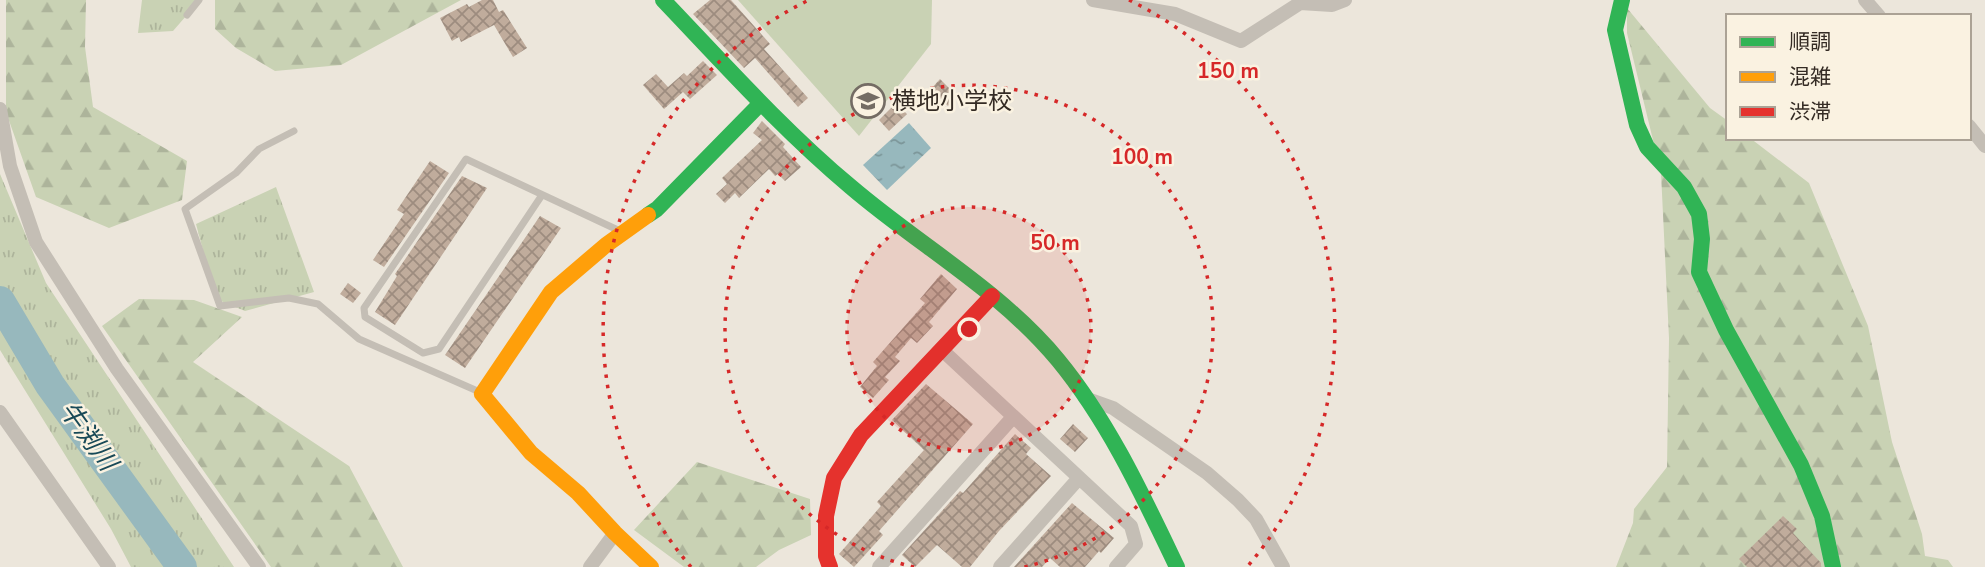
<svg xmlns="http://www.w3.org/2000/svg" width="1985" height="567" font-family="'Nunito Sans','Noto Sans JP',sans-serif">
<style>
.grass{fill:url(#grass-tufts)}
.forest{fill:url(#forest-firs)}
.park{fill:#c9d2b4}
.water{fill:url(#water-ripples)}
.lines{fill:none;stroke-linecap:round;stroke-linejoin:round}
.river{stroke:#97b8bd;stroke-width:30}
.building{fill:url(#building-cross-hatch)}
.lane{stroke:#c4beb5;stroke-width:7}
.street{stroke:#c4beb5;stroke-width:14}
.fast{stroke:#30b455;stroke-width:16}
.slow{stroke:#ff9f0a;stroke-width:16}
.jam{stroke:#e5322d;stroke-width:16}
.ring{fill:none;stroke:#d62828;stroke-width:3.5;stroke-dasharray:3.5 7}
.labels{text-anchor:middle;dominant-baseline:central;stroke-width:5;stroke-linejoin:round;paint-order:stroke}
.poi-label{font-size:24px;fill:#342b24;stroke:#faf2e1;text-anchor:start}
.water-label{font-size:26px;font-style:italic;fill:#184957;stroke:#faf2e1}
.centre{fill:#d62828;stroke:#faf2e1;stroke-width:3.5}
.ring-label{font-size:21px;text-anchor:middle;font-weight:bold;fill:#d62828;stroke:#faf2e1;stroke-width:5;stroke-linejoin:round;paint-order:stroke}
</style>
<defs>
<pattern id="grass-tufts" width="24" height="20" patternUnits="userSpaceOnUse" patternTransform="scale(1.75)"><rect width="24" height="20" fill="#c9d2b4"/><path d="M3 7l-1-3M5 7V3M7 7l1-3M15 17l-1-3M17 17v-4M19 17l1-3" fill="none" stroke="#adb49b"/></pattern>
<pattern id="forest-firs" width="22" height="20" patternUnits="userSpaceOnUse" patternTransform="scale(1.75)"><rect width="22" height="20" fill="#c9d2b4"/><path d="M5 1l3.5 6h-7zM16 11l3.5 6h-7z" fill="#adb49b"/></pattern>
<pattern id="water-ripples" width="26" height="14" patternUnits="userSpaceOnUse" patternTransform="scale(1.75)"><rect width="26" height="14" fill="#97b8bd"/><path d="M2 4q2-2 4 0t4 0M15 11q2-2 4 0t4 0" fill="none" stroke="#7c9699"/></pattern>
<pattern id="building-cross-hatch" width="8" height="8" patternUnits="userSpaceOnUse" patternTransform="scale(1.75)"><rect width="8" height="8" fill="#c0ac9c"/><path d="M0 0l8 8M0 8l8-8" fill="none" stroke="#9d8c7f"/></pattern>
</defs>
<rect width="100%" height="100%" fill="#ece6db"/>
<path class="grass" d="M142,0H200L173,31L138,33Z
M0,174L46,283L234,567H131L111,529L0,350Z
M276,187L314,292L245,311L216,299L196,224Z"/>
<path class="forest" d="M6,0H86L85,47L93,107L187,161L182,200L109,228L36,197L6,112Z
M215,0H461L341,65L275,71L236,48L215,29Z
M1627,8L1710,108L1728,121V138H1750L1809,183L1868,326L1892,442L1922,534L1925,556L1948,560L1953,567H1616L1633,523L1634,509L1667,467L1669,338L1661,173L1627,33Z
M139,299L194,300L242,317L193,362L349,466L403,567H271L102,326Z
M697,462L810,499L811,535L779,550L756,567H684L634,530Z"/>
<path class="park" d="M738,0H932L931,44L859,136Z"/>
<path class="water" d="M909,123L931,148L887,190L863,165Z"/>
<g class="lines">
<path class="river" d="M0,301L50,385L182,567"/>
</g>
<path class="building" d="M482,0H493L499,12L503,10L527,48L513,57L494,25L461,42L459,37L452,41L440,18L467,4L469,7Z
M710,0H731L770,44L764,49L808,98L798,107L755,58L744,68L693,14Z
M703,61L717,75L690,99L683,92L664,109L643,85L656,74L668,87L684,73L687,76Z
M940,79L957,96L948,106L931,89Z
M896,103L907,114L889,131L879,120Z
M762,121L785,144L783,147L801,167L785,181L778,174L775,176L769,169L739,198L735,193L725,203L716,194L727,184L722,178L762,140L753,133Z
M430,161L449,173L384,267L373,260L404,214L397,210Z
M462,176L487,188L395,325L375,312L397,276L395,274Z
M540,216L561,228L465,368L445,355Z
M941,274L957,289L929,322L933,326L917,343L911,338L895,357L900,361L885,377L889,380L873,398L860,387L877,366L873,362L925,303L920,299Z
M348,283L361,293L353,303L340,294Z
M926,384L973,424L879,531L883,535L854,567L839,554L881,506L877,502L924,450L892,420Z
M1073,424L1088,438L1075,452L1060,439Z
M1015,434L1031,448L1026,454L1051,476L999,531L970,567H962L937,545L915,567L902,555L960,491L963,493Z
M1072,503L1114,538L1101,553L1099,551L1085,567H1060L1050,558L1042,567H1014Z
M1783,516L1797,529L1793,533L1821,563V567H1747L1739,559Z"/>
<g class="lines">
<path class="lane" d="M187,15L199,0
M294,131L259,149L236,173L185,209L220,306L289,298L318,304L359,339L482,393
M542,195L439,349L423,353L365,317L364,308L466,159L620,231"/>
<path class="street" d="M1093,0L1175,14L1241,41L1300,3L1332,5L1345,0
M1865,0L1879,16
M0,109L10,166L36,242L117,369L259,567
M1969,126L1985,146
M941,349L1131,526L1136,544L1116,567
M1085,398L1113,408L1207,473L1238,500L1256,519L1283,567
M0,412L109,567
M590,567L615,533
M879,567L1013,417
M1000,567L1079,478"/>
<path class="fast" d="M663,0C724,64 783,130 851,187C920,246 1000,290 1058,360C1109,422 1143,496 1177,567
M1622,0L1615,30L1637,125L1647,147L1684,187L1699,214L1702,239L1699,272L1726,330L1801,465L1822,516L1833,567
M648,215L657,209L761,103"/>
<path class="slow" d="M648,215L606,245L551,292L482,394L531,453L578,493L615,533L651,567"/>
<path class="jam" d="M830,567L826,556V516L834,478L861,435L992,296"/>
</g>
<circle cx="969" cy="329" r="122" fill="#d62828" fill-opacity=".12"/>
<g class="ring">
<circle cx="969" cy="329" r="122"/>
<path d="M914 567A244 244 0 1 1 1024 567"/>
<path d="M691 567A366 366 0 0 1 809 0M1129 0A366 366 0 0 1 1247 567"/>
</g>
<defs>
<g id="school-ring" transform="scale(1.75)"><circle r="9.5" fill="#faf2e1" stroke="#746c64" stroke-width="1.5"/><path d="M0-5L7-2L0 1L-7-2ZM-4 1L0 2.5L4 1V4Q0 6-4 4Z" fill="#746c64"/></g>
</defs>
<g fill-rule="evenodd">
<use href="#school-ring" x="868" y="101"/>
</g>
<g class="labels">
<g class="poi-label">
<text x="892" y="101">横地小学校</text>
</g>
<g class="water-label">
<text transform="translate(88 436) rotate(54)">牛渕川</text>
</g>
</g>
<circle cx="969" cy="329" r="10" class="centre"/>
<g class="ring-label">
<text x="1228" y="78">150 m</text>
<text x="1142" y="164">100 m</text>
<text x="1055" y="250">50 m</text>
</g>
<rect x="1726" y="14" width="245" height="126" fill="#faf2e1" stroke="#aba295" stroke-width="2"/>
<rect x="1740" y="37" width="35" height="10" fill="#30b455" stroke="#aba295" stroke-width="2"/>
<text x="1789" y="49" font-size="21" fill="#342b24">順調</text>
<rect x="1740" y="72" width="35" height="10" fill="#ff9f0a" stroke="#aba295" stroke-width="2"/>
<text x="1789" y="84" font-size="21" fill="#342b24">混雑</text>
<rect x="1740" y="107" width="35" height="10" fill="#e5322d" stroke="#aba295" stroke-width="2"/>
<text x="1789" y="119" font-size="21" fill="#342b24">渋滞</text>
</svg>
